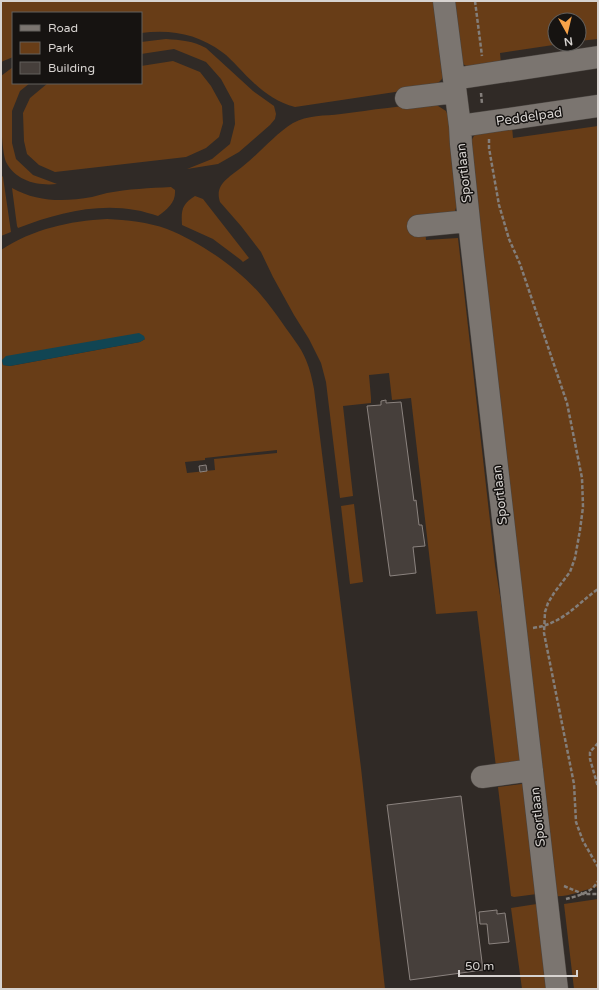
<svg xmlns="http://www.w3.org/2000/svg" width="599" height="990" font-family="'Varela Round',sans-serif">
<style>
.green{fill:#683d17;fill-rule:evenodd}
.water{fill:#114553}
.building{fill:#463f3b;stroke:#8b837f}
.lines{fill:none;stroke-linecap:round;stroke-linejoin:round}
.minor-casing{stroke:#4a4541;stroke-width:23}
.path{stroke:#837e7a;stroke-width:2.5;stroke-dasharray:4 2;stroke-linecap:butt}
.minor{stroke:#7b7570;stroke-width:22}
.labels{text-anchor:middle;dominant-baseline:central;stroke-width:3;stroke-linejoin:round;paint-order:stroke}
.street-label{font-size:13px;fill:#d7d3d0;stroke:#161311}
</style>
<rect width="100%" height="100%" fill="#302a26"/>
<path class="green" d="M1,1H433L442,73V79L435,86L295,107C271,101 254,84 238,67C233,62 228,56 222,52C198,34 171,29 141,33V13H13V57L1,62Z
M453,1H598V39L579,41V20H555V44H560L500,53L501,64L468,67L463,64Z
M166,39C180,40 194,41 206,48L253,91L274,106L276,114L275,119L270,125L239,152L218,164L187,169L212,159L230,144L235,124L234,103L221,79L206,62L174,49L141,54V42Z
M173,61L200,72L211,86L222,106L223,123L219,137L206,148L186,157L55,172L39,165L27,154L24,141L23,113L30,98L48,83H141V66Z
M13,67V83H30L20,91L12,111V143L16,159L33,175L57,184C37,186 16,181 6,162C0,146 1,95 1,76Z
M435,104L446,111L450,121L460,194L455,211L449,214L424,217L426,240L458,238L495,565L526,757L524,761L496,767L477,611L436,614L411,398L392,400L389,373L369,375L371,398V403L343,406L353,496L340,498L326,382L321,363L309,339L294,315L273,277L261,252L241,226L220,202C214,184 230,177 242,167C260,153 274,135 293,123C307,115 325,116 341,114C372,110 403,105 435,104Z
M598,126V887C582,890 568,898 552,896L469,145L475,134L512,127L513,138Z
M1,175L3,177L11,232L1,236Z
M171,187L175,190C176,202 168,209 158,216C151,214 143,211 135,210C95,203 55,214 18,228L17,226L12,188C37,202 64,202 92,197C97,196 102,194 107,193C128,189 150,188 171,187Z
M195,196L203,199L249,258L243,262L241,260L213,239L182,225C181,210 182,204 195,196Z
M107,219C127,220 148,222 167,229C200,242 238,268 261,295C269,304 276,314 283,324C291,336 301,347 306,360C310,369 312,379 314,389L361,768L385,989H1V250C33,229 69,221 107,219ZM145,339L140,342L10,366L3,365L2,360ZM277,450V453L214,459L215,470L187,473L185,462L205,460V458Z
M354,504L363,582L350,584L341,506Z
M529,783L537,894L514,897L511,896L498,787Z
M598,899V989H574L564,904Z
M543,903L553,989H522L511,908Z"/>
<path class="water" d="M139,333L144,336L145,339L140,342L10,366L3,365L2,360L6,356Z"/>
<path class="building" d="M386,400V403L401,402L414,501L416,500L419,525H422L425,546L413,547L416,573L390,576L367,406L381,405V401Z
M206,465L207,471L200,472L199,466Z
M461,796L483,970L410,980L387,805Z
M497,910V914L505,913L509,942L489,944L487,924H480L479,912Z"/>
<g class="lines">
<g class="minor-casing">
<path id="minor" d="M444,1L460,126L461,144L471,240L557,989
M454,79L598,57
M406,98L455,92
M460,126L598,106
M418,226L469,221
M482,777L532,770"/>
</g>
<path class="path" d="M475,1L482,56
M481,93L482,104
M489,139V148L499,205L509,239L520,264L567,403L582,478L583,507L580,530L575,558L570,572L554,593L548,603L545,612L544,633L574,784L576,822L583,841L598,867
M533,628C562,624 576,605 598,589
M598,743L590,752V759L598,787
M564,886L583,894H598
M566,899C577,896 592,893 598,881"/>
<use href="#minor" class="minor"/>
</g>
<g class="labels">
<g class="street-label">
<text transform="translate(529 117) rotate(-8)">Peddelpad</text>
<text transform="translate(464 173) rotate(-96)">Sportlaan</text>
<text transform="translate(500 495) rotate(-96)">Sportlaan</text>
<text transform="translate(538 817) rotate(-96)">Sportlaan</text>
</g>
</g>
<rect width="599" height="990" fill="none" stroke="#d7d3d0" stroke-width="4"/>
<rect x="12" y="12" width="130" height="72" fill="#161311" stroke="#63605d"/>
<rect x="20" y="25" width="20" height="6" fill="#7b7570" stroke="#63605d"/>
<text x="48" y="32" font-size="12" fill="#d7d3d0">Road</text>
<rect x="20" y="42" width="20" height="12" fill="#683d17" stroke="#63605d"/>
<text x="48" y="52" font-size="12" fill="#d7d3d0">Park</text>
<rect x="20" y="62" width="20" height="12" fill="#463f3b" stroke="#63605d"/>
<text x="48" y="72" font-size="12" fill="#d7d3d0">Building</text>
<g transform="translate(567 32) rotate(172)"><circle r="19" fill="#161311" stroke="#63605d"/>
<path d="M0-3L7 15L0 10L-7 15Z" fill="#f7a248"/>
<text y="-6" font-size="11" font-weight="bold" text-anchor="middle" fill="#d7d3d0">N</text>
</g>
<path d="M459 970v6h118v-6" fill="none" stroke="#d7d3d0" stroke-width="2"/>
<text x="465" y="970" font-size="12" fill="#d7d3d0" stroke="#161311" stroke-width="3" paint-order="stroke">50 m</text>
</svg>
